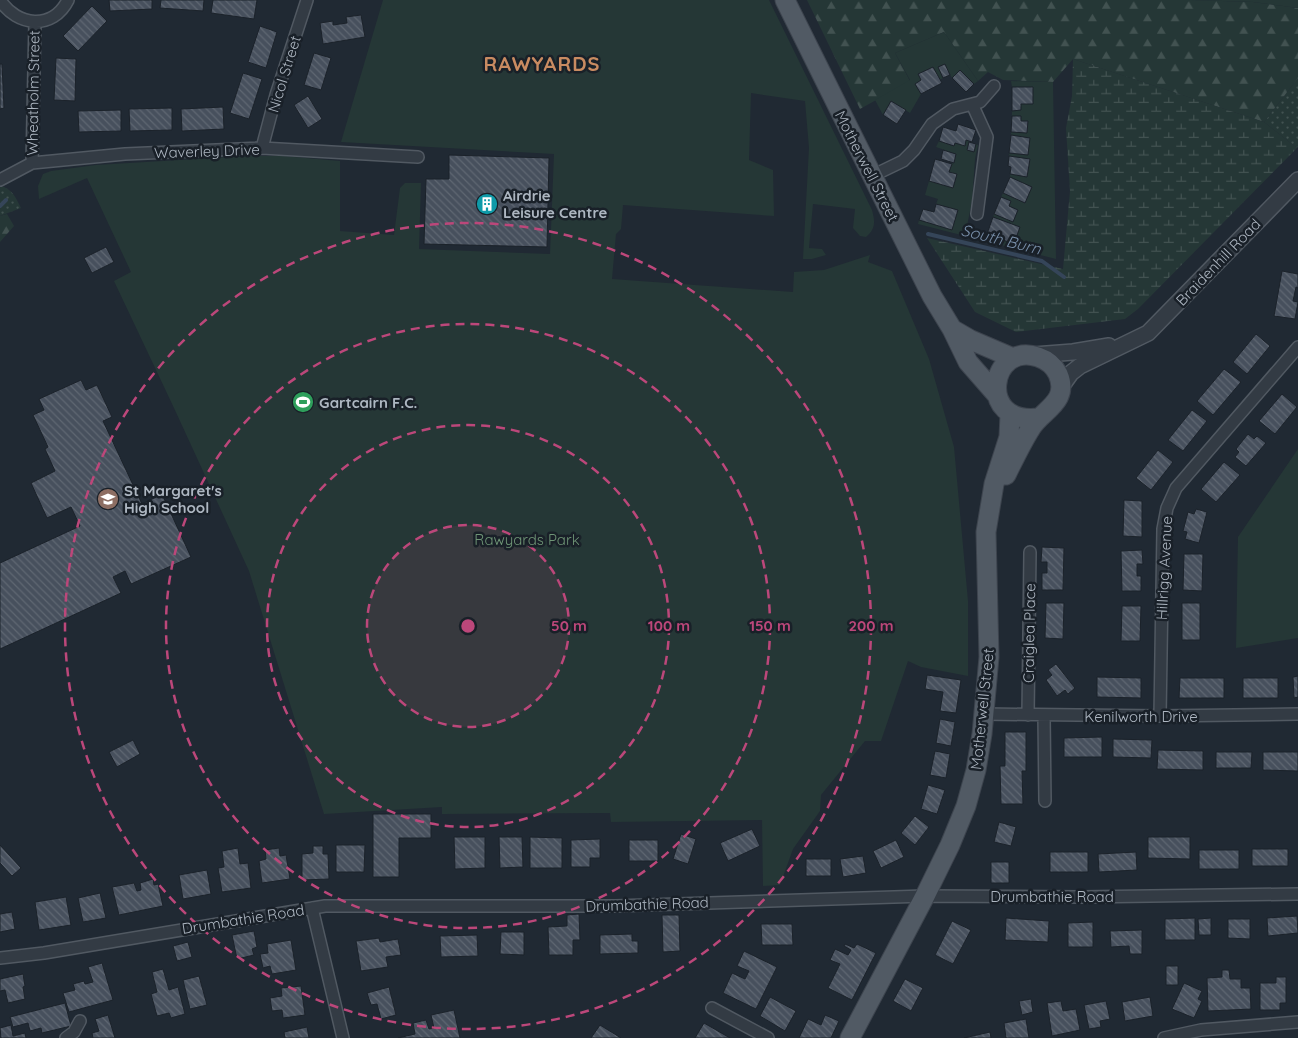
<svg xmlns="http://www.w3.org/2000/svg" width="1298" height="1038" font-family="Quicksand,sans-serif">
<style>
.grass{fill:url(#grass-dots)}
.forest{fill:url(#forest-firs)}
.wetland{fill:url(#wetland-marsh)}
.green{fill:#253736}
.lines{fill:none;stroke-linecap:round;stroke-linejoin:round}
.stream{stroke:#354559;stroke-width:4}
.building{fill:url(#building-back-hatch);stroke:#1b222a}
.minor-casing{stroke:#515962;stroke-width:14}
.tertiary-casing{stroke:#515962;stroke-width:18}
.primary-casing{stroke:#3d444e;stroke-width:21}
.minor{stroke:#333b44;stroke-width:11}
.tertiary{stroke:#333b44;stroke-width:15}
.primary{stroke:#515a64;stroke-width:19}
.ring{fill:none;stroke:#bc477a;stroke-width:2.5;stroke-dasharray:9 6}
.labels{text-anchor:middle;dominant-baseline:central;stroke-width:5;stroke-linejoin:round;paint-order:stroke}
.street-label{font-size:15px;fill:#adb6c1;stroke:#192028}
.poi-label{font-size:15px;font-weight:bold;fill:#adb6c1;stroke:#192028;text-anchor:start}
.park-label{font-size:15px;fill:#6f9576;stroke:#192028}
.water-label{font-size:16px;font-style:italic;fill:#788ea8;stroke:#192028}
.district-label{font-size:20px;font-weight:bold;letter-spacing:1px;fill:#c98b61;stroke:#192028}
.centre{fill:#bc477a;stroke:#192028;stroke-width:2.5}
.ring-label{font-size:15px;text-anchor:middle;font-weight:bold;fill:#bc477a;stroke:#192028;stroke-width:5;stroke-linejoin:round;paint-order:stroke}
</style>
<defs>
<pattern id="grass-dots" width="8" height="8" patternUnits="userSpaceOnUse" patternTransform="scale(1.25)"><rect width="8" height="8" fill="#253736"/><path d="M2 2h.1M6 6h.1" fill="none" stroke="#425251" stroke-width="1.8" stroke-linecap="round"/></pattern>
<pattern id="forest-firs" width="22" height="20" patternUnits="userSpaceOnUse" patternTransform="scale(1.25)"><rect width="22" height="20" fill="#253736"/><path d="M5 1l3.5 6h-7zM16 11l3.5 6h-7z" fill="#425251"/></pattern>
<pattern id="wetland-marsh" width="20" height="14" patternUnits="userSpaceOnUse" patternTransform="scale(1.25)"><rect width="20" height="14" fill="#253736"/><path d="M1 5h8M5 5V1M11 12h8M15 12V8" fill="none" stroke="#425251"/></pattern>
<pattern id="building-back-hatch" width="6" height="6" patternUnits="userSpaceOnUse" patternTransform="scale(1.25)"><rect width="6" height="6" fill="#47505d"/><path d="M-1 5l2 2M0 0l6 6M5-1l2 2" fill="none" stroke="#5f6772"/></pattern>
</defs>
<rect width="100%" height="100%" fill="#202933"/>
<path class="grass" d="M1298,78V146L1297,148L1264,122Z
M0,186C12,188 16,198 21,208L0,216Z"/>
<path class="forest" d="M807,0H1192L1253,2L1298,8V78L1264,122L1073,59L1053,82L1003,80L988,72L978,81L944,32L895,53L910,81L860,109Z
M7,214L14,226L0,242V216Z"/>
<path class="wetland" d="M1073,59L1264,122L1297,148L1138,309L1125,319L1016,332L975,312L927,238L1063,269L1070,191L1066,128L1072,96Z"/>
<path class="green" d="M383,0H769L872,210C875,221 876,229 866,237L860,236L853,228L855,209L813,204L809,248L822,249L826,255L812,259H803L809,148L805,101L751,93L749,160L773,170L774,216L623,205L621,229L616,234L612,279L793,292L794,272L824,270L870,255L868,262L892,271L929,359L954,447L968,601V676L921,667L908,661L881,741H865L821,795L820,811L793,849L780,885L763,886L762,820L611,822L610,813L442,814V807L324,814L249,571L174,408L114,281L131,272L87,178L39,199L38,186L43,174L51,171L96,165L246,156H283L340,161V231L394,235L400,188L405,183H421L419,249L550,254L554,154L341,142Z
M1191,0H1298V8L1253,2Z
M944,32L978,81L974,84L960,70L952,78L944,64L938,67L943,78L940,80L933,67L918,74L921,80L915,84L921,94L910,113L891,101L883,115L875,100L910,80L895,53Z
M1011,81L1053,82L1056,259L985,241L987,234L1014,244L1020,227L993,217L994,214L1013,222L1018,210L1009,206L1011,201L1001,197L1003,193L1025,203L1032,187L1010,177V174L1027,177L1030,159L1009,156V153L1028,155L1030,138L1011,135V132H1027L1028,121H1021V116H1012V111L1021,110V104L1033,103V87H1012Z
M966,140L969,141L967,150L973,152L976,144L978,145L975,159L972,201L965,236L918,224L919,220L952,230L958,210L936,204L938,199L925,195L929,181L953,188L957,175L949,172L956,154L936,147L939,141L953,146L955,143L964,145Z
M1298,449V638L1236,648L1238,537Z"/>
<g class="lines">
<path class="stream" d="M0,206L6,200
M928,234L1042,261L1064,277"/>
</g>
<path class="building" d="M109,0H152V9L110,11Z
M161,0H204L203,11L160,8Z
M213,0H257L254,19L211,13Z
M92,6L107,21L78,51L63,36Z
M361,15L365,37L323,44L320,23L333,21V25L347,23L346,17Z
M260,26L277,32L266,68L248,62Z
M314,53L331,58L321,90L304,85Z
M56,58L76,59L75,101L54,100Z
M0,64H2L4,108L0,109Z
M945,64L950,75L943,78L938,67Z
M933,67L942,83L921,94L915,84L921,80L918,74Z
M960,70L974,84L966,92L952,78Z
M243,73L262,79L249,119L230,113Z
M1012,87H1033V104H1021V110L1012,111Z
M308,96L322,119L308,128L294,105Z
M891,101L906,110L897,124L883,115Z
M223,107L224,129L182,131L181,109Z
M172,108V130L130,131L129,109Z
M121,110V131L79,132L78,111Z
M1012,116H1021V121H1028L1027,133L1011,132Z
M958,124L976,130L972,142L966,140L965,146L955,143L954,146L939,141L943,127L956,131Z
M1011,135L1030,138L1028,155L1009,153Z
M969,142L976,144L974,152L967,150Z
M943,150L956,154L954,163L941,159Z
M449,155L549,158L547,247L424,244L426,179H449Z
M1009,156L1030,159L1027,177L1010,174L1011,167L1008,166Z
M935,159L952,164L949,172L957,174L953,188L929,181Z
M1010,177L1032,187L1025,203L1003,193Z
M1001,197L1011,201L1009,206L1018,210L1013,222L994,214Z
M936,204L958,210L952,230L919,220L923,209L934,212Z
M993,217L1020,227L1014,244L987,234Z
M106,247L114,262L92,273L84,258Z
M1282,271L1298,274V288L1296,287L1293,301L1298,302L1295,319L1274,316Z
M1256,334L1270,346L1247,374L1233,362Z
M1224,369L1241,382L1213,415L1197,401Z
M81,380L86,390L97,385L112,417L103,421L142,504L162,494L191,557L131,584L125,571L113,577L121,593L0,649V563L80,526L71,507L47,518L31,483L55,471L45,449L48,447L33,415L44,410L39,399Z
M1282,394L1297,407L1275,434L1259,421Z
M1192,410L1207,421L1183,451L1168,440Z
M1248,434L1254,439L1257,436L1266,443L1246,466L1235,457L1239,452L1236,449Z
M1158,450L1173,462L1151,490L1136,478Z
M1224,462L1240,475L1216,502L1201,489Z
M1124,500L1142,501V537L1123,536Z
M1196,509L1207,512L1199,543L1185,539L1187,532L1183,531L1188,512L1194,514Z
M1042,547L1064,548L1063,590H1042V573H1047V562H1041Z
M1142,550L1143,564H1137V576H1141V591H1122L1121,551Z
M1184,554H1203L1202,591L1183,590Z
M1046,603H1064L1063,639L1045,638Z
M1182,603H1200V640H1182Z
M1122,606H1141L1140,641H1121Z
M1056,664L1075,688L1068,694L1065,690L1057,696L1046,680L1052,675L1048,670Z
M927,675L961,680L956,713L940,711L943,692L925,689Z
M1298,676V697L1294,698L1293,677Z
M1097,677L1141,678V698L1097,697Z
M1180,678H1224V698H1179Z
M1243,678H1278V698H1243Z
M940,719L955,722L951,746L936,743Z
M1005,732H1026V771H1022L1023,804H1001L1000,766H1005Z
M1102,737V757H1064V738Z
M1113,739L1152,740L1151,758L1113,757Z
M133,740L140,754L117,767L109,752Z
M1158,750L1203,751V770L1157,769Z
M935,751L950,754L946,778L930,775Z
M1216,752H1252L1251,768H1216Z
M1263,752H1298V771L1263,770Z
M928,785L945,790L937,814L921,809Z
M373,814H431V838H399V877H373Z
M915,816L929,827L915,845L901,833Z
M999,822L1016,827L1011,846L994,842Z
M752,829L760,846L728,861L720,843Z
M681,834L696,839L688,864L673,859Z
M454,837H485V868L455,869Z
M499,837H522L523,867L500,868Z
M530,837L562,838V868H530Z
M1148,837H1190V859L1148,858Z
M600,839V858H590V867H571V840Z
M629,840H658V861H629Z
M896,840L904,857L881,868L873,851Z
M0,845L21,868L12,876L0,863Z
M336,845H365L364,872H336Z
M313,846H323V854H328L329,879L302,880V854L313,853Z
M238,848L240,864L248,863L251,888L222,892L218,868L224,867L222,851Z
M279,848L280,856L286,855L290,879L262,883L259,861L266,859L265,850Z
M1252,849H1288V866H1252Z
M1199,850H1239V869H1199Z
M1050,852H1088V872H1050Z
M1136,852L1137,870L1099,872L1098,854Z
M863,856L866,873L843,877L840,859Z
M806,859H831V876H806Z
M991,862H1009V883H991Z
M207,870L211,894L183,899L179,875Z
M153,879L154,885L158,884L163,906L119,915L112,887L134,883L137,891L141,890L140,883Z
M100,893L106,918L83,922L78,898Z
M66,897L71,925L39,930L35,902Z
M12,912L15,929L0,932V914Z
M579,914L580,940H573V955H549L548,927L567,926V915Z
M662,915H679L680,951L663,952Z
M1297,916L1298,933L1268,936L1267,918Z
M1006,918L1049,921L1048,942L1005,940Z
M1195,918V940H1165V919Z
M1211,918V935H1199L1198,919Z
M1228,919H1250V939L1228,938Z
M952,921L971,930L953,964L935,955Z
M1093,922V947H1068V923Z
M761,924H792L793,945H762Z
M1142,930V954H1130L1129,946L1111,947L1110,931Z
M254,931L257,947L252,949L254,955L237,959L232,935Z
M501,932H524V955L500,954Z
M632,934V941H638V953L600,954V935Z
M477,935L478,956L441,957L440,936Z
M379,938L380,942L398,939L401,955L386,957L388,967L361,971L356,941Z
M291,940L296,970L272,974L270,966L263,968L260,954L268,953L267,944Z
M188,942L192,957L177,961L173,946Z
M845,944L854,948L857,944L876,953L852,1000L828,988L840,964L830,960L835,949L848,955L851,950L844,946Z
M744,951L777,967L756,1009L723,993L732,973L745,979L749,971L737,966Z
M102,963L113,1000L69,1012L63,993L75,990L73,984L84,981L85,984L93,982L88,967Z
M1166,966H1178V985H1166Z
M163,969L169,990L178,987L185,1014L171,1018L169,1013L157,1016L151,994L157,992L152,972Z
M1222,970H1229L1230,979H1241V988H1250L1251,1009L1208,1011L1207,978L1222,977Z
M23,974L25,986L23,987L25,999L8,1003L5,990L0,991V979Z
M199,976L207,1005L190,1009L183,980Z
M1276,977H1286V1003H1280V1010H1260V983H1276Z
M905,979L923,988L911,1011L893,1001Z
M1184,983L1202,991L1198,999L1202,1001L1194,1018L1172,1009Z
M301,986L305,1015L283,1018L282,1010L272,1011L270,998L282,996L281,988Z
M389,987L396,1015L381,1019L377,1004L371,1005L367,993Z
M770,997L796,1011L785,1031L760,1016Z
M1150,997L1153,1016L1125,1021L1122,1002Z
M1031,999L1033,1012L1022,1015L1019,1001Z
M1061,1001L1063,1011L1076,1009L1080,1030L1052,1036L1047,1003Z
M1106,1001L1110,1019L1100,1021L1101,1027L1089,1029L1084,1005Z
M65,1003L71,1026L42,1033L41,1028L30,1031L28,1023L13,1027L10,1017Z
M454,1010L460,1038H398L415,1034L413,1023L426,1020L429,1029L434,1028L431,1015Z
M108,1015L115,1038H93L92,1033L99,1031L95,1019Z
M825,1015L839,1021L831,1038H799L808,1019L821,1025Z
M1026,1019L1029,1038H1006L1004,1023Z
M704,1023L730,1038H695Z
M11,1025L13,1036L25,1033L26,1038H1L0,1028Z
M600,1025L621,1038H591Z
M307,1027L309,1038H285L284,1032Z
M990,1032L991,1038H964Z"/>
<g class="lines">
<g class="minor-casing">
<path id="minor" d="M0,0C17,27 53,30 68,0
M972,104L987,137L977,214
M262,148L276,95L307,0
M32,163L35,22
M872,176L903,161L914,150L932,124L953,109L980,102L994,86
M0,180L32,163L125,154L262,148L418,157
M984,714L1160,716L1298,714
M1028,715L1030,552
M1044,716L1045,801
M1160,716L1163,529L1167,508L1176,488L1298,347
M312,908L343,1038
M0,958L44,953L325,906H615L925,896L1082,897L1298,894
M712,1008L768,1038
M66,1038L74,1032L80,1021
M1164,1038L1201,1030L1298,1022"/>
</g>
<g class="tertiary-casing">
<path id="tertiary" d="M1034,355L1073,352L1109,346
M1061,387L1071,373L1080,366L1148,333L1298,180"/>
</g>
<g class="primary-casing">
<path id="primary" d="M785,0L932,296L952,329L968,362L996,394
M952,329L971,340L1013,358
M1006,475C1014,459 1022,442 1031,428C1042,410 1070,402 1058,374C1054,366 1047,360 1038,357C990,341 976,425 1038,418
M850,1038L925,896L950,845L966,806L976,770L982,734L989,657L986,532L994,484L1009,437L1010,414"/>
</g>
<use href="#minor" class="minor"/>
<use href="#tertiary" class="tertiary"/>
<use href="#primary" class="primary"/>
</g>
<circle cx="468" cy="626" r="101" fill="#bc477a" fill-opacity=".12"/>
<g class="ring">
<circle cx="468" cy="626" r="101"/>
<circle cx="468" cy="626" r="201"/>
<circle cx="468" cy="626" r="302"/>
<circle cx="468" cy="626" r="403"/>
</g>
<defs>
<g id="building-disc" transform="scale(1.125)"><circle r="9.5" fill="#0f9aa8" stroke="#192028"/><path d="M-4-6H4V6H1V3H-1V6H-4ZM-2.5-4.3h1.7v1.8h-1.7ZM.8-4.3h1.7v1.8H.8ZM-2.5-1h1.7V.8h-1.7ZM.8-1h1.7V.8H.8Z" fill="#fff"/></g>
<g id="stadium-disc" transform="scale(1.125)"><circle r="9.5" fill="#2e9e5b" stroke="#192028"/><path d="M0-5a6.5 5 0 1 0 0 10a6.5 5 0 1 0 0-10ZM-3.5-1.8h7v3.6h-7Z" fill="#fff"/></g>
<g id="school-disc" transform="scale(1.125)"><circle r="9.5" fill="#8d6e63" stroke="#192028"/><path d="M0-5L7-2L0 1L-7-2ZM-4 1L0 2.5L4 1V4Q0 6-4 4Z" fill="#fff"/></g>
</defs>
<g fill-rule="evenodd">
<use href="#building-disc" x="487" y="204"/>
<use href="#stadium-disc" x="303" y="402"/>
<use href="#school-disc" x="108" y="499"/>
</g>
<g class="labels">
<g class="street-label">
<text transform="translate(284 74) rotate(-73)">Nicol Street</text>
<text transform="translate(33 93) rotate(-89)">Wheatholm Street</text>
<text transform="translate(207 151) rotate(-2)">Waverley Drive</text>
<text transform="translate(867 166) rotate(63)">Motherwell Street</text>
<text transform="translate(1218 262) rotate(-46)">Braidenhill Road</text>
<text transform="translate(1164 568) rotate(-87)">Hillrigg Avenue</text>
<text transform="translate(1029 633) rotate(-89)">Craiglea Place</text>
<text transform="translate(982 709) rotate(-84)">Motherwell Street</text>
<text x="1141" y="716">Kenilworth Drive</text>
<text x="1052" y="896">Drumbathie Road</text>
<text transform="translate(647 904) rotate(-2)">Drumbathie Road</text>
<text transform="translate(243 919) rotate(-9)">Drumbathie Road</text>
</g>
<g class="poi-label">
<text x="503" y="195">Airdrie<tspan x="503" dy="17">Leisure Centre</tspan></text>
<text x="319" y="402">Gartcairn F.C.</text>
<text x="124" y="490">St Margaret's<tspan x="124" dy="17">High School</tspan></text>
</g>
<g class="park-label">
<text x="527" y="539">Rawyards Park</text>
</g>
<g class="water-label">
<text transform="translate(1001 239) rotate(14)">South Burn</text>
</g>
<g class="district-label">
<text x="542" y="63">RAWYARDS</text>
</g>
</g>
<circle cx="468" cy="626" r="8" class="centre"/>
<g class="ring-label">
<text x="569" y="631">50 m</text>
<text x="669" y="631">100 m</text>
<text x="770" y="631">150 m</text>
<text x="871" y="631">200 m</text>
</g>
</svg>
